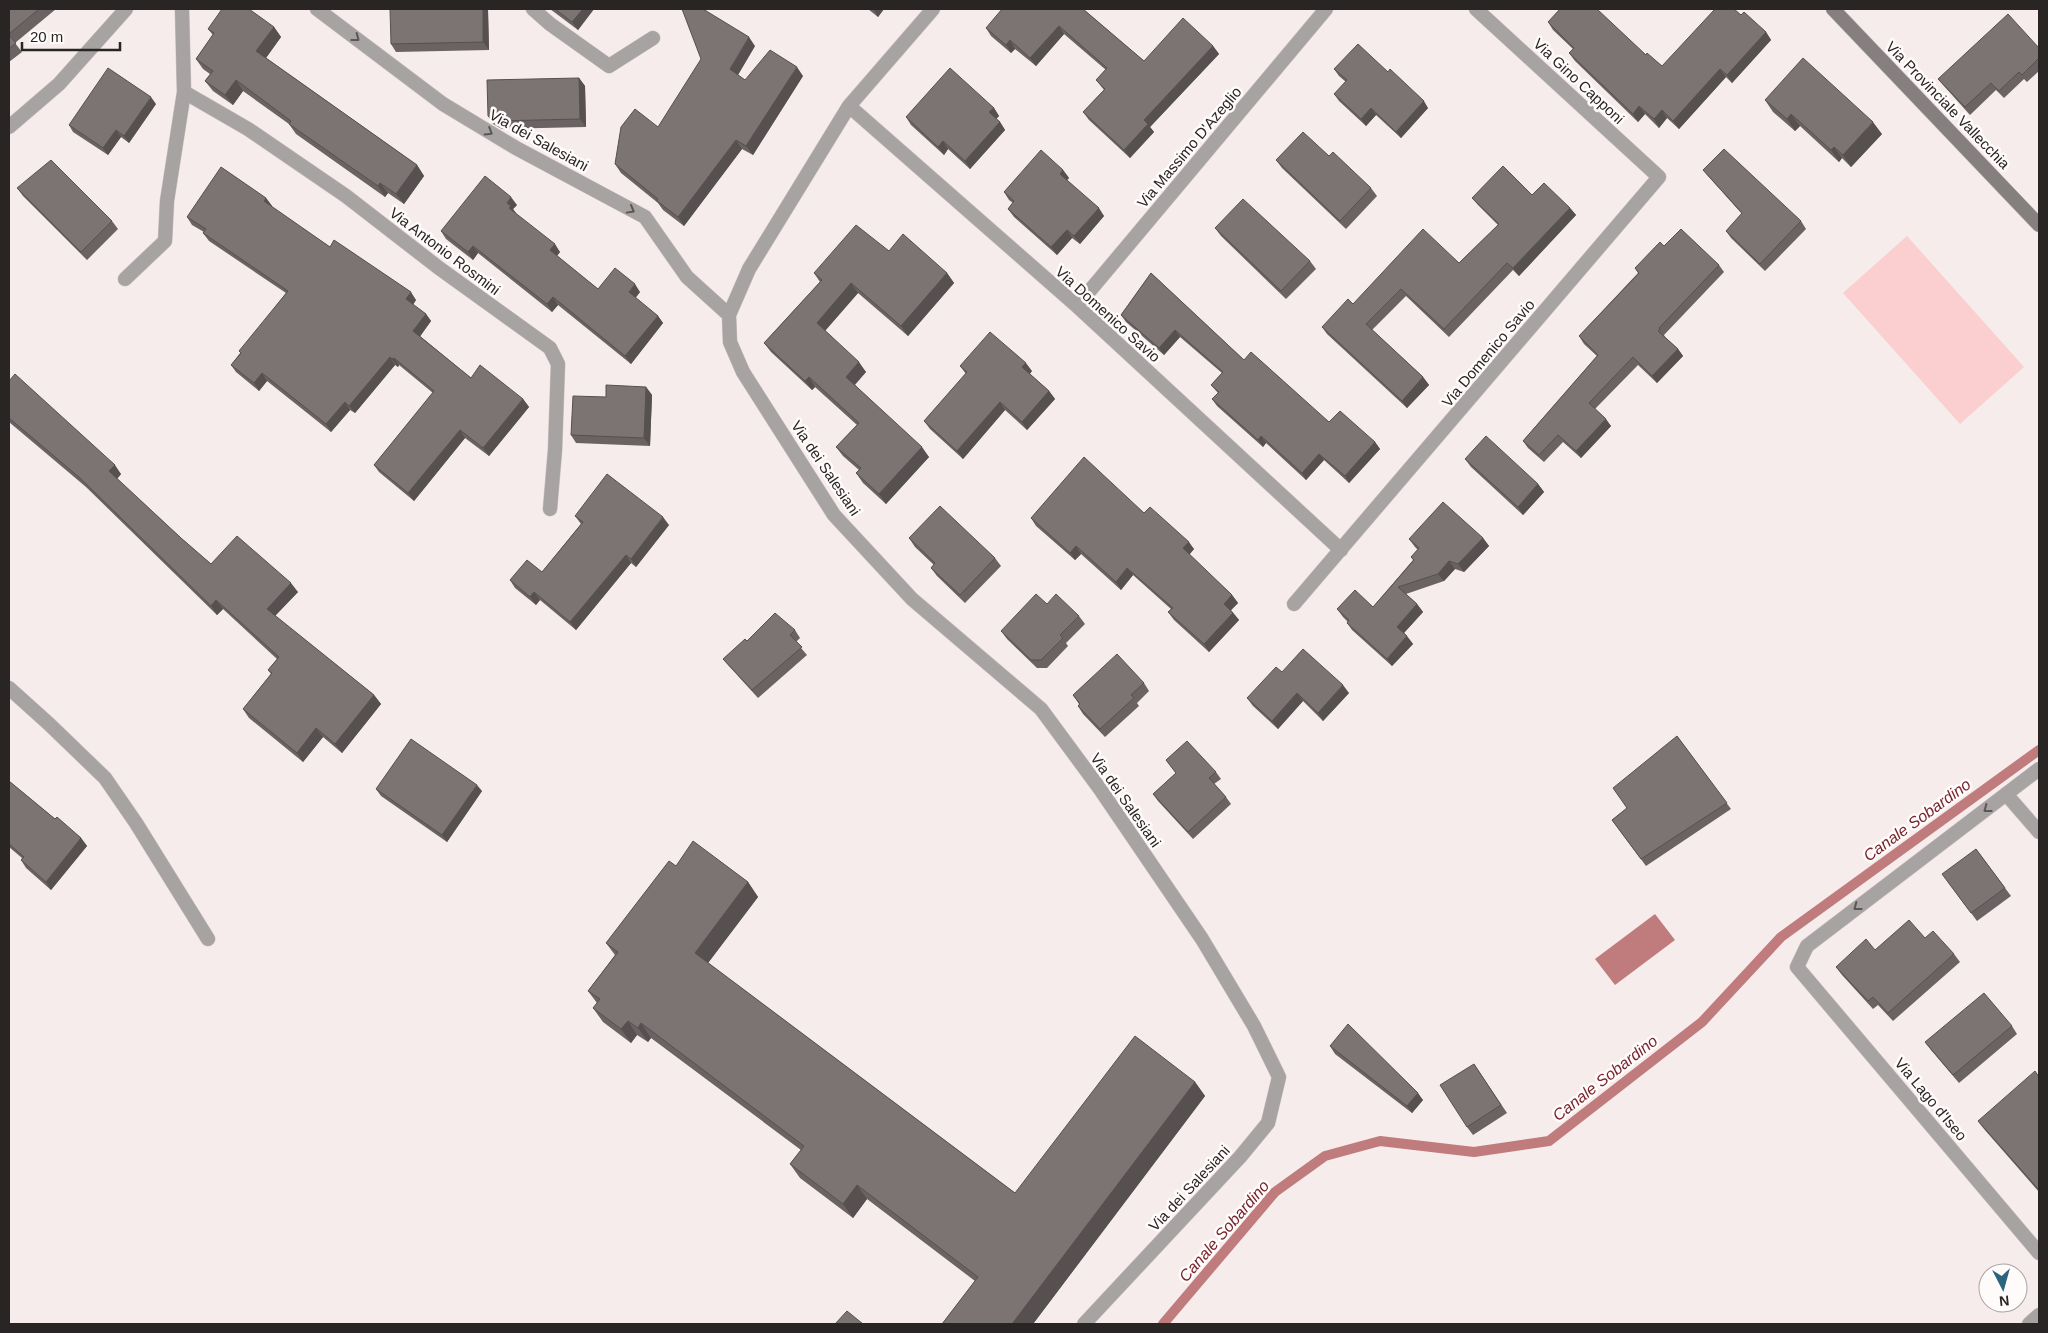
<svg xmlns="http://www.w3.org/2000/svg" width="2048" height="1333" font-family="Helvetica,sans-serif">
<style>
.green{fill:#fbcfcf}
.water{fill:#c07c7d}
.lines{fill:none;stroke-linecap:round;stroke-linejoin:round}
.stream{stroke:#c07c7d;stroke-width:10}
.service-casing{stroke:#d1c8c7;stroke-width:15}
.minor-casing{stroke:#d1c8c7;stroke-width:15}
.secondary-casing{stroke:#d1c8c7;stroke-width:15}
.service{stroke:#a8a3a3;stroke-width:14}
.minor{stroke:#a8a3a3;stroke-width:14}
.secondary{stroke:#857f7f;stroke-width:14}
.wall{fill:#6b6363}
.shaded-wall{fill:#575050}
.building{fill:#7c7373;stroke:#575050}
.oneway{stroke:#5c5757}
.labels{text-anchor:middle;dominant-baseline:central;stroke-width:5;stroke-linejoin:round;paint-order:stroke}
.street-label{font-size:15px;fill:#292525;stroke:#fffbfb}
.water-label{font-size:16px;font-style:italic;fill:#77252c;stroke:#fffbfb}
</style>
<rect width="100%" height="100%" fill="#f6eceb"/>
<path class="green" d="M1907,236L2024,367L1960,424L1843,293Z"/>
<path class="water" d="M1655,914L1675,940L1615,985L1595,959Z"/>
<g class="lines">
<path class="stream" d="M1163,1324L1275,1192L1325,1156L1380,1141L1474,1152L1549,1141L1702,1022L1781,937L2039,750"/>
<g class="service-casing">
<path id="service" d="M9,688L49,724L105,778L136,823L208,939"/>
</g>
<g class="minor-casing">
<path id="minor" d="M317,9L443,104L516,148L645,217L687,277L729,315
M533,9L550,24L609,66L653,38
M933,9L849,106L749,269L729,315L730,342L743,372L834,515L912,599L1041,709L1100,789L1202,939L1254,1026L1279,1077L1268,1123L1240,1157L1084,1324
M184,92L248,129L346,196L439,268L550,348L558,364L555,450L550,509
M849,106L1077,306L1341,550
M9,127L59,84L126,9
M125,279L165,241L167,201L184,92L182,9
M1077,306L1326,9
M1294,604L1659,177L1476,9
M2039,769L1807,946L1797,967L2039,1253
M2006,794L2039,832
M2029,1324L2039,1315"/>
</g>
<g class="secondary-casing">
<path id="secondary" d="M1833,9L2039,225"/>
</g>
<use href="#service" class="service"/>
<use href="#minor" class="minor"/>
<use href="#secondary" class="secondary"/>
</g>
<path class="wall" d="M9,9H56L15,43L22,52L9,62Z
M550,9H594L578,30Z
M868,9H884L878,17Z
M1083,9L1144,61L1213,46L1219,54L1150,127L1154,132L1130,158L1089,120L1083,112L1104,90L1096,80L1106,70L1064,34L1036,66L1015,49L1011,53L991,36L986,28Z
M488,10L489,50L396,52L391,44Z
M1741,15L1766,32L1771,40L1732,83L1726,77L1679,129L1667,118L1659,128L1645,114L1638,122L1575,61L1569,53L1573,49L1553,30L1548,22L1646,55L1662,66Z
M274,27L281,37L266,58L417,165L424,176L404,204L388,193L385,197L296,134L289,124L243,91L233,105L213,91L205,81L210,74L203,69L196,59L213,35L208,29Z
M755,46L738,75L745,80L803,76L753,155L742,149L684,226L663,210L658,203L621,173L615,164Z
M2039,48V71L2027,82L2024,79L2004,98L1996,90L1970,115L1944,86L1938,79Z
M1334,69L1388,72L1428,108L1401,138L1376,115L1366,126L1339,101L1334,94L1346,82L1339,76Z
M579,78L585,86L586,127L502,129L493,124L488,116Z
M1765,100L1882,134L1851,167L1842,158L1839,162L1800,126L1795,131L1773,112Z
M156,104L129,143L121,137L108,155L73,132L69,125Z
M994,108L999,116L996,119L1000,122L1005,130L970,169L948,149L944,155L911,125L906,117Z
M1329,156L1371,188L1377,196L1346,229L1282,168L1276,160Z
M1063,170L1069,178L1067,180L1104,216L1080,244L1072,238L1057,255L1014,217L1008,209L1013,203L1009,200L1004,192Z
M1703,170L1801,221L1806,229L1765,271L1731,238L1726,231L1742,214L1709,177Z
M17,188L112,221L118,229L87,260L23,196Z
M1532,195L1570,208L1576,215L1519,276L1513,270L1449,337L1406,296L1372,330L1423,377L1429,385L1407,408L1327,334L1322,327L1353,304L1459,263L1498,225L1478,205L1472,198Z
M266,198L272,206L271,207L330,247L416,300L413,305L426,314L431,321L420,336L471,378L523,399L529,407L489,456L465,438L414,501L379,472L374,465L433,393L399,365L398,367L395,365L355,413L350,410L331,432L267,381L259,391L236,372L231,365L286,293L209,241L203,233L204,232L192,225L187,217Z
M517,205L513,209L516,214L560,252L557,256L598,289L640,292L635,298L658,316L663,323L631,364L558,305L552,312L478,253L473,260L446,239L441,231Z
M1215,228L1310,261L1316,269L1286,299L1221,236Z
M1664,246L1719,265L1724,272L1664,335L1665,337L1678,349L1683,356L1657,383L1638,365L1595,409L1611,426L1581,458L1563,442L1544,462L1528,448L1523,441L1597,356L1584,344L1579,336L1638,273L1635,268Z
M889,251L947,273L954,283L908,336L858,293L825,331L866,372L855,385L929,457L886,504L863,483L856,473L859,470L843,456L836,447L857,425L815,387L812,390L771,352L764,343L820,282L814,273Z
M1151,273L1244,360L1329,422L1375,442L1380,449L1349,483L1324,460L1306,480L1266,443L1263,447L1217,406L1212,399L1218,393L1211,385L1222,373L1180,337L1164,355L1126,322L1121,315Z
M960,366L1032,371L1030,374L1049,391L1055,399L1027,430L1005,410L963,459L930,429L924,421L966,374Z
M9,381L121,474L117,479L181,538L211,564L298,592L275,616L374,695L381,704L342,753L323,737L303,762L249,718L243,709L271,674L268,670L277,659L223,609L217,615L86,487L9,422Z
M646,387L652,395L650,446L576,443L571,435L606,397Z
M1465,459L1538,484L1544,492L1523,515L1471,467Z
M1144,513L1194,549L1189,555L1232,595L1238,603L1231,610L1239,620L1209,652L1174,620L1168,612L1171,609L1133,575L1121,590L1081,554L1075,560L1036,526L1031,518Z
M575,516L669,525L636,567L631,563L576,630L540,600L536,605L515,588L510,580L542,572L581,524Z
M909,538L995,558L1001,566L965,603L937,576L931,568L934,565L915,547Z
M1483,538L1489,546L1464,572L1455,569L1444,581L1406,594L1417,604L1423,612L1404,633L1413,644L1392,666L1352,630L1347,623L1348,622L1343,617L1337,609L1373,607L1413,560L1411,557L1418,550L1415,547L1409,539Z
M1047,604L1079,616L1085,624L1066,643L1068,646L1047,668H1037L1007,639L1001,631Z
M795,630L800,638L796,642L807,655L758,698L729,666L723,659L747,641Z
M1282,672L1349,693L1323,721L1303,701L1278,729L1253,706L1247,698Z
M1144,683L1149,691L1137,703L1139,706L1105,737L1083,714L1078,706L1079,704L1073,695Z
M1677,736L1731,809L1646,866L1612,820L1627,808Z
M1166,760L1216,772L1221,779L1214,784L1226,797L1231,804L1193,839L1158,801L1153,794L1176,773Z
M9,781L55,819L81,838L87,846L51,890L26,868L21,860L22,858L9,847Z
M376,789L482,791L447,842L381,796Z
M1976,849L2011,896L1977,921L1948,882Z
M676,866L748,882L758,897L708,963L1015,1193L1195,1082L1205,1096L1033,1324H942L975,1281L867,1199L853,1218L800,1178L790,1164L801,1150L651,1038L648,1042L637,1035L631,1043L603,1022L593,1008L597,1003L588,991L615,955L606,943Z
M1925,938L1954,954L1960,962L1893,1021L1878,1005L1873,1009L1842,975L1836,967L1875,950Z
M2012,1026L2017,1034L1959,1083L1931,1050L1925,1042Z
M1330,1046L1423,1100L1412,1113L1335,1054Z
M1474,1064L1507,1113L1473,1135L1467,1127Z
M2039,1077V1192L1984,1129L1978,1121Z"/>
<path class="shaded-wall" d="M483,9H487L488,10L489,50L483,42Z
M583,9H594L578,30L572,22Z
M874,9H884L878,17L874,10Z
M1059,26L1064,34L1036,66L1030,58Z
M274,27L281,37L263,62L256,51Z
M1766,32L1771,40L1732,83L1727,75Z
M749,37L755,46L736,78L730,69Z
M1010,40L1015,49L1011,53L1006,45Z
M1213,46L1219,54L1150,127L1154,132L1130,158L1124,150L1144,120Z
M797,67L803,76L753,155L746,146Z
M1720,69L1726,77L1679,129L1673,121Z
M579,78L585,86L586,127L580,119Z
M236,80L243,91L233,105L225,95Z
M151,97L156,104L129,143L124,136Z
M1424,101L1428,108L1401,138L1396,132Z
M1639,106L1645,114L1638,122L1633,114Z
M994,108L999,116L995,120L989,112Z
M1371,108L1376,115L1366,126L1361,119Z
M1662,110L1667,118L1659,128L1654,119Z
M1791,114L1800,126L1795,131L1787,119Z
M1000,122L1005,130L970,169L965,161Z
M1873,122L1882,134L1851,167L1843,155Z
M116,130L121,137L108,155L103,148Z
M736,140L742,149L684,226L678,217Z
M943,141L948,149L944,155L938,147Z
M1834,147L1842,158L1839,162L1831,150Z
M417,165L424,176L404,204L396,194Z
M1063,170L1069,178L1065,182L1060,174Z
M380,183L388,193L385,197L378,186Z
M511,197L517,205L513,209L516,213L515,216L509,208L507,203Z
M266,198L272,206L269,209L264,201Z
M1099,208L1104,216L1080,244L1074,236Z
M1570,208L1576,215L1519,276L1513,268Z
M1067,230L1072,238L1057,255L1051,247Z
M555,244L560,252L555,258L550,250Z
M473,246L478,253L473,260L468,252Z
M947,273L954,283L908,336L901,326Z
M851,283L858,293L823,333L817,323Z
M635,284L640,292L634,300L629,292Z
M411,292L416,300L411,307L406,299Z
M553,297L558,305L552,312L547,304Z
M426,314L431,321L419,338L413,331Z
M658,316L663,323L631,364L625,356Z
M1175,330L1180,337L1164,355L1159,348Z
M1678,349L1683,356L1657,383L1652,376Z
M390,357L395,365L355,413L349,406Z
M394,358L399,365L398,367L392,359Z
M859,362L866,372L853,386L846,377Z
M1026,363L1032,371L1028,375L1022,367Z
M262,373L267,381L259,391L254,383Z
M809,377L815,387L812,390L805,381Z
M1423,377L1429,385L1407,408L1402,401Z
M646,387L652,395L650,446L644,438Z
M1049,391L1055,399L1027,430L1022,422Z
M523,399L529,407L489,456L483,448Z
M345,402L350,410L331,432L326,424Z
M1000,402L1005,410L963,459L957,451Z
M1606,419L1611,426L1581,458L1576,451Z
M460,430L465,438L414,501L408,493Z
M1261,436L1266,443L1263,447L1258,440Z
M1375,442L1380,449L1349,483L1345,476Z
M922,447L929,457L886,504L879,494Z
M1319,454L1324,460L1306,480L1302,473Z
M115,465L121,474L115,481L109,471Z
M1538,484L1544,492L1523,515L1518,507Z
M663,517L669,525L636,567L631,559Z
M1483,538L1489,546L1464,572L1458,564Z
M1189,542L1194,549L1188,556L1183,548Z
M1076,546L1081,554L1075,560L1070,553Z
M626,555L631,563L576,630L570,622Z
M1449,561L1455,569L1444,581L1438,574Z
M1127,568L1133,575L1121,590L1116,582Z
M291,583L298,592L273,618L267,609Z
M534,592L540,600L536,605L530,597Z
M1232,595L1238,603L1229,612L1224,604Z
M216,600L223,609L217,615L211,606Z
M1417,604L1423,612L1402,635L1397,627Z
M1233,613L1239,620L1209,652L1204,644Z
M1407,636L1413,644L1392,666L1387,659Z
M1343,685L1349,693L1323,721L1318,713Z
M1297,693L1303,701L1278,729L1272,721Z
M374,695L381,704L342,753L335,744Z
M316,728L323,737L303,762L297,753Z
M477,785L482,791L447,842L442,835Z
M81,838L87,846L51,890L46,882Z
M748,882L758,897L705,967L695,953Z
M628,1021L637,1035L631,1043L621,1029Z
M641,1023L651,1038L648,1042L638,1028Z
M1195,1082L1205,1096L1033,1324H1012Z
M1418,1093L1423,1100L1412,1113L1407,1106Z
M857,1185L867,1199L853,1218L843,1204Z"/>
<path class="building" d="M9,9H39L9,34Z
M222,9H249L274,27L256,51L417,165L396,194L380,183L378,186L289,124L291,121L236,80L225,95L205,81L213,71L196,59L214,33L208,29Z
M390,9H483V42L391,44Z
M555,9H583L572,22Z
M682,9H703L749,37L730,69L745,80L770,50L797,67L746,146L736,140L678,217L657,201L658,199L615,164L621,127L635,109L658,127L701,59Z
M1002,9H1083L1144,61L1183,18L1213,46L1144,120L1148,124L1124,150L1083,112L1105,89L1096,80L1107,68L1059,26L1030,58L1010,40L1006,45L986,28Z
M1560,9H1597L1646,55L1647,53L1662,66L1715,9H1734L1741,15L1744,12L1766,32L1727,75L1720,69L1673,121L1662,110L1654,119L1639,106L1633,114L1569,53L1574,48L1548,22Z
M2008,14L2039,48V58L2022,75L2019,72L1999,91L1991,83L1965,107L1938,79Z
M9,35L16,43L9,49Z
M1358,44L1388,72L1390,69L1424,101L1396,132L1371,108L1361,119L1334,94L1347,80L1334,69Z
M1803,58L1873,122L1843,155L1834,147L1831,150L1791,114L1787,119L1765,100Z
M108,68L151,97L124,136L116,130L103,148L69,125Z
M950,68L994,108L989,112L1000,122L965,161L943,141L938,147L906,117Z
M579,78L580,119L496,121L488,116L487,80Z
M1303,132L1329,156L1333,152L1371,188L1340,221L1276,160Z
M1724,149L1801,221L1760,264L1726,231L1742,213L1703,170Z
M1041,150L1063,170L1060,174L1099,208L1074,236L1067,230L1051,247L1008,209L1014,201L1004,192Z
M51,160L112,221L81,252L17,188Z
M1503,166L1532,195L1544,183L1570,208L1513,268L1507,263L1444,329L1401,289L1366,324L1423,377L1402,401L1322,327L1348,299L1353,304L1423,229L1459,263L1499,224L1472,198Z
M221,167L266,198L264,201L330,247L334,240L411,292L406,299L426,314L413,331L471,378L480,365L523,399L483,448L460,430L408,493L374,465L434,391L394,358L392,359L390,357L349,406L345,402L326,424L262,373L254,383L231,365L241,353L239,351L288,291L203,233L206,229L187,217Z
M485,176L511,197L507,203L511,206L509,208L555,244L550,250L598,289L615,268L635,284L629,292L658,316L625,356L553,297L547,304L473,246L468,252L441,231Z
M1243,199L1310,261L1281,291L1215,228Z
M856,225L889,251L903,234L947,273L901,326L851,283L817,323L859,362L846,377L922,447L879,494L856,473L861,468L836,447L859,423L809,377L805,381L764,343L822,280L814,273Z
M1681,229L1719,265L1659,328L1660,329L1658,331L1678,349L1652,376L1633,357L1589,403L1606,419L1576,451L1558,435L1539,455L1523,441L1598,355L1579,336L1639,273L1635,268L1660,242L1664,246Z
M1151,273L1244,360L1251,352L1329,422L1340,411L1375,442L1345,476L1319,454L1302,473L1261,436L1258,440L1212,399L1219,392L1211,385L1223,372L1175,330L1159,348L1121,315Z
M990,332L1026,363L1022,367L1049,391L1022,422L1000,402L957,451L924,421L967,372L960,366Z
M15,374L115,465L109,471L181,538L211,564L237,536L291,583L267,609L374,695L335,744L316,728L297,753L243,709L272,673L268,670L279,657L216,600L211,606L80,478L9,418V381Z
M606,385L646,387L644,438L571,435L573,396L606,397Z
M1486,436L1538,484L1518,507L1465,459Z
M1084,457L1144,513L1150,507L1189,542L1183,548L1232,595L1224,604L1233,613L1204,644L1168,612L1173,608L1127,568L1116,582L1076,546L1070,553L1031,518Z
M607,474L663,517L631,559L626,555L570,622L534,592L530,597L510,580L527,560L542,572L583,522L575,516Z
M1443,502L1483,538L1458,564L1449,561L1438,574L1398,587L1417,604L1397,627L1407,636L1387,659L1347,623L1349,620L1337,609L1355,590L1373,607L1414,560L1411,557L1419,548L1409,539Z
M940,506L995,558L960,595L931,568L935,563L909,538Z
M1036,594L1047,604L1056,594L1079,616L1060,635L1063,638L1041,660H1031L1001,631Z
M775,613L795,630L790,635L802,647L752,690L723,659L745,639L747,641Z
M1303,649L1343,685L1318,713L1297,693L1272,721L1247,698L1276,667L1282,672Z
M1117,654L1144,683L1131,695L1134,698L1100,729L1078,706L1080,704L1073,695Z
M1677,736L1727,803L1641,859L1612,820L1627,808L1613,788Z
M411,739L477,785L442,835L376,789Z
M1187,741L1216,772L1209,778L1226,797L1188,832L1153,794L1176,773L1166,760Z
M9,781L55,819L57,817L81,838L46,882L21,860L24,857L9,844Z
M693,841L748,882L695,953L1015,1193L1135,1036L1195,1082L1012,1324H942L978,1277L857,1185L843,1204L790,1164L804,1146L641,1023L638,1028L628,1021L621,1029L593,1008L600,999L588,991L618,952L606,943L669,861L676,866Z
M1976,849L2005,888L1971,913L1942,874Z
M1909,920L1925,938L1933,931L1954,954L1888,1013L1873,997L1868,1001L1836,967L1866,939L1875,950Z
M1984,993L2012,1026L1953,1075L1925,1042Z
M1348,1024L1418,1093L1407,1106L1330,1046Z
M1474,1064L1501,1105L1467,1127L1440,1085Z
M2035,1071L2039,1077V1190L1978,1121Z
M847,1311L863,1324H835Z"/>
<defs><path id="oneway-chevron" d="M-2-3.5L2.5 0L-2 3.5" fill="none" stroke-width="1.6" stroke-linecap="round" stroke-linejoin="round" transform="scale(1.25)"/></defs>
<g class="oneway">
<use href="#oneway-chevron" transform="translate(356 38) rotate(37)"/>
<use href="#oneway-chevron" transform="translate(489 132) rotate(32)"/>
<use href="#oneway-chevron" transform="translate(631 210) rotate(29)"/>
<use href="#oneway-chevron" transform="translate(1987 809) rotate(143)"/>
<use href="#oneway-chevron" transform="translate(1857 907) rotate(143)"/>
</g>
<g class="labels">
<g class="street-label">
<text transform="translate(1579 81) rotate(43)">Via Gino Capponi</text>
<text transform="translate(1948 105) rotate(46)">Via Provinciale Vallecchia</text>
<text transform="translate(539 140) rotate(29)">Via dei Salesiani</text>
<text transform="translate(1189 147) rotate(-50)">Via Massimo D'Azeglio</text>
<text transform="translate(445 251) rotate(37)">Via Antonio Rosmini</text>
<text transform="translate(1108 314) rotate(42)">Via Domenico Savio</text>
<text transform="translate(1488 353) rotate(-50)">Via Domenico Savio</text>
<text transform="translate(826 468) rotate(56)">Via dei Salesiani</text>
<text transform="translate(1126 800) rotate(55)">Via dei Salesiani</text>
<text transform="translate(1931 1099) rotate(50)">Via Lago d'Iseo</text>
<text transform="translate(1189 1188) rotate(-47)">Via dei Salesiani</text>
</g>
<g class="water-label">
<text transform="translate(1917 820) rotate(-36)">Canale Sobardino</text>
<text transform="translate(1605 1078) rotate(-38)">Canale Sobardino</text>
<text transform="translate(1224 1231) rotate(-49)">Canale Sobardino</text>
</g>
</g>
<rect width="2048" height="1333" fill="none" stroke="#292525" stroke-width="20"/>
<g transform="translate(2003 1288) rotate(174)"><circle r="24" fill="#fffbfb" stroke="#a9a5a5"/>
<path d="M0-4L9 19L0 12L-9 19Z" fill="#2a657d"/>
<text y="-8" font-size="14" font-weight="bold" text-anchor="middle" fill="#292525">N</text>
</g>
<path d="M22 42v8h98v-8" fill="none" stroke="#292525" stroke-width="2.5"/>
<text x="30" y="42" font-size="15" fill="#292525" stroke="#fffbfb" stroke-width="4" paint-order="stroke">20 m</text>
</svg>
